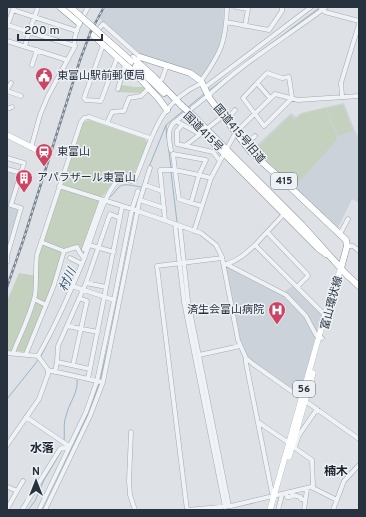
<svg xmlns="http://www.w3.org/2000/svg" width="366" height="517" font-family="Overpass,'Noto Sans JP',sans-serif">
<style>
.built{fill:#ccd2d9}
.green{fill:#c5d1bf}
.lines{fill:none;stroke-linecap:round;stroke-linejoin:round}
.stream{stroke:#99b3c7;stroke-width:1}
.minor-casing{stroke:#a4a9b1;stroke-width:5}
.major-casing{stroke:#9ea8b3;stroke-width:6}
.highway-casing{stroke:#86919e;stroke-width:7}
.minor{stroke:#f0f3f6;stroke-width:4}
.major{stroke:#fff;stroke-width:5.5}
.highway{stroke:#fff;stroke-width:6}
.rail-casing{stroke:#788390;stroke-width:2.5}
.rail{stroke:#edf1f5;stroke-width:1;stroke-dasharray:3;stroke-linecap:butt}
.highway-bridge-casing{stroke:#86919e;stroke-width:7;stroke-linecap:butt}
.highway-bridge{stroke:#fff;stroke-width:6}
.labels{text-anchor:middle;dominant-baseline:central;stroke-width:3;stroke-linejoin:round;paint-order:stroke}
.shield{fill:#edf1f5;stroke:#636b75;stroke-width:1}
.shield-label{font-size:10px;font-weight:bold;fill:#28313e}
.poi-label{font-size:11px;fill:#28313e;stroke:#edf1f5;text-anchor:start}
.street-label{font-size:11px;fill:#28313e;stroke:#edf1f5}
.water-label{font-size:12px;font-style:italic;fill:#335371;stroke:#edf1f5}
.neighbourhood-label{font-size:12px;font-weight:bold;fill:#1a222e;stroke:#edf1f5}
</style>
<rect width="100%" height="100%" fill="#dee2e7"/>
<path class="built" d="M106,7H224L223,33L217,53L201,78L183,68L143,56L99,18Z
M344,103L355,131L359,138V203L352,199L338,228L259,157L253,149L291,113L296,117L301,113Z
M7,171L19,175L10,207L18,211L7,248Z
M229,265L284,292L294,285L322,315L302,387L295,390L253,364L241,348L226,267Z"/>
<path class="green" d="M121,85L135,87H145V92L140,93L118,92Z
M343,105L353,131L338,136L326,108Z
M325,108L337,136L336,141L295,186L255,150L290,116L295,120L301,114Z
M89,120L145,139L147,143L133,176L131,177H125L115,179L104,195L100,198L81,254L78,246L63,249L52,286L26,352L7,351V301L19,273L37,276L39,253L82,123Z"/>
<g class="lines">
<path class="stream" d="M208,91L319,8
M188,107L204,94
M166,126L167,139
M168,144L171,168
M149,167L166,125L184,110
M171,172L177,222
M140,194L145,178
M108,198C113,196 114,192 118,188C123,182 133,186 141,187
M84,264L86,258
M111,331L135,215
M41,356L51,336
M100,380L109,342
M7,399L39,359
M64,441C65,432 63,424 66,416C69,403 79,391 77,380
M28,510L35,501L44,480L62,450
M43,510L90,410L99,383"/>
<g class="minor-casing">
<path id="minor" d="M236,7L248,9V8
M320,7L325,12L359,21
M13,10L77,31
M226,22L269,30L282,11V7
M8,25L29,32L38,7
M245,26L248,9
M7,27L14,7
M96,32L103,24L140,57
M7,41L67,60
M103,45L84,98L86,100L101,101L117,58
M25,46L29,32L75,46
M32,65L37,50
M162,79L167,65
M201,81C221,53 226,42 227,7
M257,83L243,98L264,126L292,98L289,77L282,78L267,73L257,83L270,98
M204,88L311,7
M118,89L125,65
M7,90L11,83
M7,91L21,96
M342,96L341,83L359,24
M7,109L12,107
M227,120L235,110
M176,121L206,97L208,96C244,62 286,37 326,7
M107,123L112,112L124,111L129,98L141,96L149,88
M182,125L177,131V144L213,152L220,161L236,132L275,94L298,100L359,96
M245,145L255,136
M185,146L223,116
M31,148L40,115L48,96L75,46C72,35 83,17 88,7
M171,150C169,140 166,128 176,121L198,133
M7,158L24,163L11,205L21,208L7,256V262
M7,169L21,173
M145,185L162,191
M59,186L132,209L201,233L216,245L222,257L238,340L246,358L253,364L359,439
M140,200L164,208
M191,203L202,206L194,231
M202,206L211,178L220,161
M165,220L160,170H175L179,199L191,203L199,175L175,170L173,154L206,160L199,175L211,178
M175,224L184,302L225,507
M180,226L188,301L229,506
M267,232L284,214
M340,234L348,219
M41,242L64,251L54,285L46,305
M89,245L114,252
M347,246H353L359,251
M84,249L101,202L102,200
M64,251L77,247L80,253L84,258
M70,258L82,264
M226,264L286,295L306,316L316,335L322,338
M227,264C239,260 246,253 255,245L297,287L308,276L307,274L267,232L255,245
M86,283L106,287
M72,286L114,300L132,209L138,191
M297,287L325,315
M114,300L97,381L103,382L139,203L150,168
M67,326L98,332
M7,353L38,356L48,370V374L39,399L7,445
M13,353C20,335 31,314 35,295C37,282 35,268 37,255L81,122L84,118L89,117L150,138
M26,354L46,305L34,299
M199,355L240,346
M38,356C56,325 70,292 84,259C90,243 105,190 118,181C122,179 128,180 132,181L135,179C153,138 156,104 202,83
M246,358V363L272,493L274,496
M57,362L90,369
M73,365L87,301L79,298
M55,372L57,362L58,346L86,283L110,214L120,218
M88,379L122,207
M258,422L289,443
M131,432L129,481L130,495L135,510
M292,446L312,460L313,487
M295,447L299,435L317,409
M17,491L23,481
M286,494L287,497H290L293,495L300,497L301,499L305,500
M7,509L17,491L8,487
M22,510L60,449L69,446L26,417
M39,510L86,412L97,381L48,370
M45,510L90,416L103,382
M187,510L157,266L222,258
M187,510L231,506L311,487L337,500
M278,510L282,495
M304,510L307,489
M333,510L344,481L359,465"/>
</g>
<g class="major-casing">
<path id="major" d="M7,135L37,150
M289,457L313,373
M270,510L325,315L341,268"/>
</g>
<g class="highway-casing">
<path id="highway" d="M60,7L79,23
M93,35L135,73L159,99L167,110
M140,57L190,73L201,81L210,99L251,152L289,186L346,240L347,246L341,268
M133,58L154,77L182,106
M136,66L164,93
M189,112L302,225L346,274L359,286
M186,115L318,248L326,254"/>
</g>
<use href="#minor" class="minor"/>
<use href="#major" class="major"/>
<use href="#highway" class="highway"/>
<g class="rail-casing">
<path id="rail" d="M7,287L23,241L80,60L91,31L104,7"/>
</g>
<use href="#rail" class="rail"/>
<g class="highway-bridge-casing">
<path id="highway-bridge" d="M70,7L131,61
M182,106L189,112"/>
</g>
<use href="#highway-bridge" class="highway-bridge"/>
</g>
<defs>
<g id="civic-pin" transform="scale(0.9)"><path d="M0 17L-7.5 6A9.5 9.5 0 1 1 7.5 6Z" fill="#cb4463" stroke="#edf1f5"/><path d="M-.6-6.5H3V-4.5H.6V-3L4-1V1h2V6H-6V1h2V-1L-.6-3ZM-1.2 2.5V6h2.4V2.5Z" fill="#fff"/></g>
<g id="station-pin" transform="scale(0.9)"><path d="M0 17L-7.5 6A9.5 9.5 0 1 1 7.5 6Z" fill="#cb4463" stroke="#edf1f5"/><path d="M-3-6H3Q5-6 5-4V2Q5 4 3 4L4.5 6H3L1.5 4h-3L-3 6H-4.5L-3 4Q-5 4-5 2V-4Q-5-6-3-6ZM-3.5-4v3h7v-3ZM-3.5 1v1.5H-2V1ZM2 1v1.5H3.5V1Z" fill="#fff"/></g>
<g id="building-pin" transform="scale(0.9)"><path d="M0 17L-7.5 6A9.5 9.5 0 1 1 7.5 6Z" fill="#cb4463" stroke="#edf1f5"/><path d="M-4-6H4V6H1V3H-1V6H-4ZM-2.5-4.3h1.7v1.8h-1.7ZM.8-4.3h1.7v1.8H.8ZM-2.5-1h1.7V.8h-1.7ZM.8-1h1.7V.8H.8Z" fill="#fff"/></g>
<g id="hospital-pin" transform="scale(0.9)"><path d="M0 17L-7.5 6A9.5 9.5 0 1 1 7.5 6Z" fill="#cb4463" stroke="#edf1f5"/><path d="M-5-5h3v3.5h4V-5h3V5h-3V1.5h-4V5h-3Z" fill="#fff"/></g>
</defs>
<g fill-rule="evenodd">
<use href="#civic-pin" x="44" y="76"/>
<use href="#station-pin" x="44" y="152"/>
<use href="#building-pin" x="24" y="178"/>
<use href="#hospital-pin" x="277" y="310"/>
</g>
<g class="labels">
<g class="shield">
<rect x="271" y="173" width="26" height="16" rx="3"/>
<rect x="293" y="381" width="22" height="16" rx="3"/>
</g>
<g class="shield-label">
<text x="284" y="181">415</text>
<text x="304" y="389">56</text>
</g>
<g class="poi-label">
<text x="57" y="76">東富山駅前郵便局</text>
<text x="57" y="152">東富山</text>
<text x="37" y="178">アパラザール東富山</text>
<text x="264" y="310" text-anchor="end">済生会富山病院</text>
</g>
<g class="street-label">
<text transform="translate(203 132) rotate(45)">国道415号</text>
<text transform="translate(239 134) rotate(50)">国道415号旧道</text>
<text transform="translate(332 303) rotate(-75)">富山環状線</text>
</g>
<g class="water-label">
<text transform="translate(68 280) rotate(-65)">村川</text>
</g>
<g class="neighbourhood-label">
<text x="42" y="449">水落</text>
<text x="336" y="472">楠木</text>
</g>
</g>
<rect width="366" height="517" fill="none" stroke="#28313e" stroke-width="16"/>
<g transform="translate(36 481)" stroke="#edf1f5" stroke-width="3" paint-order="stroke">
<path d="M0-3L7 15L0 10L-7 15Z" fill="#28313e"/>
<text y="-6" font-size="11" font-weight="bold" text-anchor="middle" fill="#28313e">N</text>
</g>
<path d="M18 34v6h84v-6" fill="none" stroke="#28313e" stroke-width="2"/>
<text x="24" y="34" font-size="12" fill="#28313e" stroke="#edf1f5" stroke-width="3" paint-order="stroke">200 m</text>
</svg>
